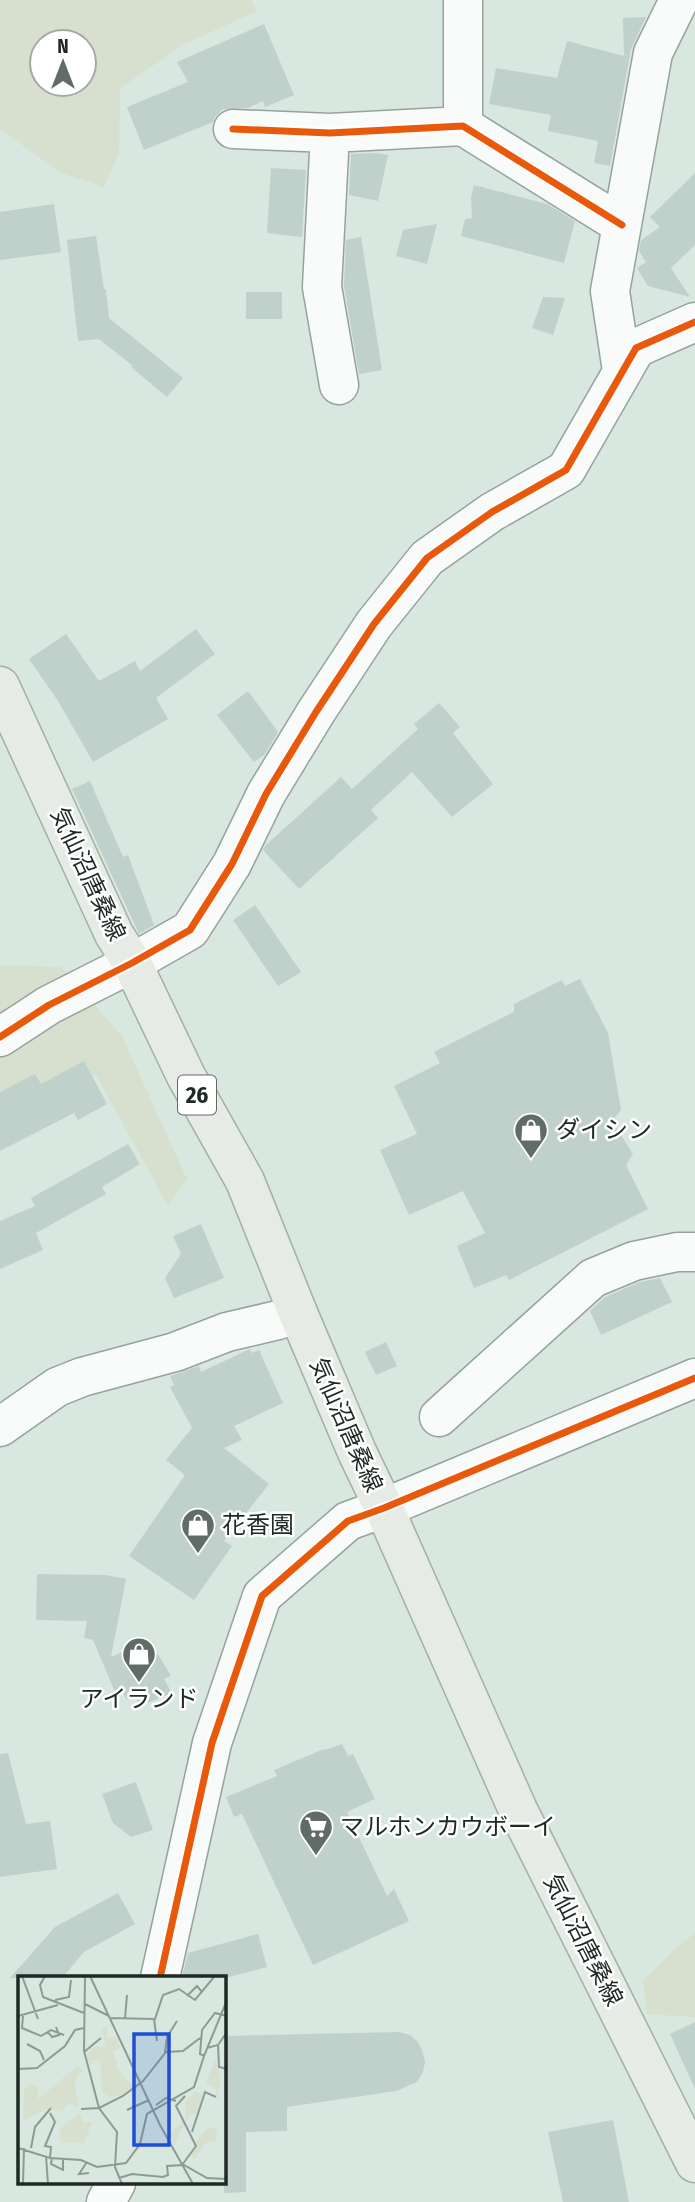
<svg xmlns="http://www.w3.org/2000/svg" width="695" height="2202" font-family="'Fira Sans Condensed','Noto Sans JP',sans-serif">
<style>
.green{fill:#d7e0ce;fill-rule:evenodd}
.building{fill:#c0d0cb}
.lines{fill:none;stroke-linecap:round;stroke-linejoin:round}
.minor-casing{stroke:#97a29c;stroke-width:41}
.major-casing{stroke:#a2b0a2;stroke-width:41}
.minor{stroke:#f9fbfa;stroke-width:38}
.major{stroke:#e6ece5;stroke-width:38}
.cycleway-casing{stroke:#fff;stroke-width:11}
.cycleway{stroke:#e8590c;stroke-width:7}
.labels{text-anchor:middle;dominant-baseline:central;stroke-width:5;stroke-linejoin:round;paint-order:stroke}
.shield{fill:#fff;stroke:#626965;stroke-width:2}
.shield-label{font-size:23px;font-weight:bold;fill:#1f2923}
.street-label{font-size:24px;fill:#1f2923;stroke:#fff}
.poi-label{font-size:24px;fill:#1f2923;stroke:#fff;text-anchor:start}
.inset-road{fill:none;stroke:#8e9b94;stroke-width:2}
.view{fill:#1d4ed8;fill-opacity:0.15;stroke:#1d4ed8;stroke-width:3.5}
.inset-edge{fill:none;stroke:#1f2923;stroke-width:3.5}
</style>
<rect width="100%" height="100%" fill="#d8e7df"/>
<path class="green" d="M0,0H251L257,11L185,44L120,88L119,154L104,187L61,173L0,129ZM42,42H84V84H42Z
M0,965L61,967L122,1036L187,1179L168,1206L96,1075L0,1122Z
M695,1933V2017L647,2014L643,1981L675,1949Z"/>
<path class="building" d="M646,17L631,49L610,166L594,163L598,141L548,131L551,115L489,104L496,68L557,78L567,41L624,56L623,18Z
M264,24L294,95L265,107L263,101L248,108L223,109L215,117L213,122L144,150L127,107L188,82L177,62Z
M375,153L388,155L378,201L349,195L351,154Z
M271,168L306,170L302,237L267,233Z
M695,173V245L671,268L690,297L648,286L637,268L646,262L639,251L641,240L660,227L650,217Z
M474,185L547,204L575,221L564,263L461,236L465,219L472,218L471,197Z
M54,204L61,252L0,260V212Z
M437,224L427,264L396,256L403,230Z
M96,236L104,289H106L109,318L183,378L167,397L131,367L133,366L99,339L78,341L67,240Z
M361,237L382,370L359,374L344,286L346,240Z
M246,292H282V319H246Z
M543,297L565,298L553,335L532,328Z
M196,629L215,654L156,698L168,719L93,762L58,701L29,659L66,634L99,681L135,661L140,671Z
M248,691L278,732L265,754L254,762L217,715Z
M439,703L460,727L453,733L493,784L452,817L412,772L371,810L378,818L299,889L263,850L265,846L341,777L352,789L418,729L414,724Z
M90,781L123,857L128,855L154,925L139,934L72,789Z
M255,905L301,972L278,986L233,920Z
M580,979L608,1033L621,1110L612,1121L633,1154L626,1165L648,1209L509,1280L506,1275L474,1288L457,1246L485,1233L463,1191L409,1215L380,1150L417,1134L394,1086L440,1063L434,1052L514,1012V1004L562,980L565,986Z
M84,1061L107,1104L78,1120L74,1113L0,1151V1092L35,1074L41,1084Z
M128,1144L140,1164L102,1187L106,1194L36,1233L43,1250L0,1269V1221L35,1206L31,1198Z
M201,1224L224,1278L174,1298L165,1278L181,1254L173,1236Z
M660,1278L672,1302L601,1335L590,1311L605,1297L640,1282Z
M386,1342L397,1366L376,1375L365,1352Z
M250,1349L252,1353L259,1350L283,1403L234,1426L242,1440L224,1448L269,1484L224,1541L232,1546L194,1600L129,1556L185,1475L166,1460L192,1428L170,1387L174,1385L170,1376L199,1366L201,1372Z
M37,1574L106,1575L126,1579L111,1657L145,1641L152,1656L158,1654L171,1676L164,1679L172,1693L140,1706L135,1697L127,1700L121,1689L115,1692L93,1640L84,1638L87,1621L36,1620Z
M342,1744L348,1756L353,1754L375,1799L347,1812L387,1896L394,1889L409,1921L313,1965L242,1814L234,1817L226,1797L277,1776L274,1770L324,1749L325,1750Z
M8,1753L26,1824L50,1821L57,1869L0,1877V1754Z
M136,1782L153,1830L131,1837L113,1823L102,1794Z
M118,1893L135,1924L84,1952L62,1978H10L55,1927Z
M258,1934L267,1967L225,1978H182L188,1953Z
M695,2022V2089L670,2034Z
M399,2032L410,2035L418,2042L422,2050L425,2062L423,2072L417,2082L396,2091L287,2107V2131L246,2132V2192L224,2193V2036Z
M613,2120L629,2202H563L548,2132Z"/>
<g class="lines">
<g class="minor-casing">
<path id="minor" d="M463,0V126
M233,129L330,133L463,126L622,225
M330,133L322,287L339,385
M622,371L610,291L653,53L679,0
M0,1037L49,1005L132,963L190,930L232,864L266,794L316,712L374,624L427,558L492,512L566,470L636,348L695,322
M439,1417L593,1278L634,1261L677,1252H695
M0,1427L57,1387L82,1377L175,1352L227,1332L278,1320L298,1313
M160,1978L212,1743L262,1596L348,1521L384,1508L695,1378
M106,2202L116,2183"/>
</g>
<g class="major-casing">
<path id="major" d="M0,686L114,934L132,963L186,1076L245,1181L298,1313L357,1452L384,1508L518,1810L695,2163"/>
</g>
<use href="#minor" class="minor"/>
<use href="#major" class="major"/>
<g class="cycleway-casing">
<path id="cycleway" d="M233,129L330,133L463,126L622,225
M0,1037L49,1005L132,963L190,930L232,864L266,794L316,712L374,624L427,558L492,512L566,470L636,348L695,322
M160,1978L212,1743L262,1596L348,1521L384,1508L695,1378"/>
</g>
<use href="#cycleway" class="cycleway"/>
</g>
<defs>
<g id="shop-pin" transform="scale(1.75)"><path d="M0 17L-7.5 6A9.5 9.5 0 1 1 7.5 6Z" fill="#606c65" stroke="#fff"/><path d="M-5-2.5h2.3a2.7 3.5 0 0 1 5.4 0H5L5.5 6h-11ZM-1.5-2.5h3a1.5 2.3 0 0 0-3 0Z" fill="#fff"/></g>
<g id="supermarket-pin" transform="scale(1.75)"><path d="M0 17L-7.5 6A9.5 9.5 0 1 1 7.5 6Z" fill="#606c65" stroke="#fff"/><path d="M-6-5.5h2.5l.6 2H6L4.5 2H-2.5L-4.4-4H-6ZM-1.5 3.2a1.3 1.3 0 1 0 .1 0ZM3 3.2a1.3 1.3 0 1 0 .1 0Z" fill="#fff"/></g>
</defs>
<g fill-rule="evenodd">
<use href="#shop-pin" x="531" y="1130"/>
<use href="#shop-pin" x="198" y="1525"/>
<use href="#shop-pin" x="139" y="1654"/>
<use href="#supermarket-pin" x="316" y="1827"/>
</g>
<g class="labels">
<rect class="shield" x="178" y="1075.5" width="38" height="39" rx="5"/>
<g class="shield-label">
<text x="197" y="1095">26</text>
</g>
<g class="street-label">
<text transform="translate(88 874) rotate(65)">気仙沼唐桑線</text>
<text transform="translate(346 1425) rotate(66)">気仙沼唐桑線</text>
<text transform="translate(583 1940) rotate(63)">気仙沼唐桑線</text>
</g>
<g class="poi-label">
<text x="556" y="1130">ダイシン</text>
<text x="222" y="1525">花香園</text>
<text x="139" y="1699" text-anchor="middle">アイランド</text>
<text x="340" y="1827">マルホンカウボーイ</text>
</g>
</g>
<g transform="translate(18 1976)">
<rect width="208" height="208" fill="#d8e7df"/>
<path d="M89,50V62L98,61L102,72L95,75L100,92L109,106L119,107L124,119L120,113L93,122L84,116L82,85L74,83L73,91L69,79L76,71H88L84,53ZM197,83L203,102L200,125L197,112L188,107ZM60,90L64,95L57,104L60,131L50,128L43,135L28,133L5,145L6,114L13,108L20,111V123ZM177,115L184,118L179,138H173L166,147L157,169L148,158L167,145L168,126ZM62,136L65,147L74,146L66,167H43L41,154ZM192,151L199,153L198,165L187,167L177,183L173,180L180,162Z" fill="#d7e0ce"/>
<path class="inset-road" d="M4,0L20,43M27,0L22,9L25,21L66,37M67,0L66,75L81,132L99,156L97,191L104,208M72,0L142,149L175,208M169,20L179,10L184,16M37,24L51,21L53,4M67,28L91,40M0,40L40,29M5,40L4,52L23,60L33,54L46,59M92,42L137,43L145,19L161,13L177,24L196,1M107,42L109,19M136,43L139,65M30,56L34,61L41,59L38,51M9,68L22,75L26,84M200,69L201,91L209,93M189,72L200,69L209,56M66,76L83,62M147,77L149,61L159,45M186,80L209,24M0,93L19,92L47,70L57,54L66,52M0,125V175M138,129L148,122L158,125M63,133L81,132L105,120L125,105L148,76L165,75L182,62M109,134L131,124M174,156L187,116L198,121M0,172L32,182L63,184L79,191L108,187L122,168L129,138L176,111L186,80L182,78L184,54L197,37L209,40M13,172L17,151L33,132M28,180L30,208M32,182L33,171L27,170L37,146L32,137M34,182L33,188L45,194V182M69,186L61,198L71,197M164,189L178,170L158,130L167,120M101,202L114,198L145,201L150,199L149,190L166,189L189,202L209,203M5,208L6,172"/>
<path class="view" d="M116,58H151V169H116Z"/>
<rect width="208" height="208" class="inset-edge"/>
</g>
<g transform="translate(63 63)"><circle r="33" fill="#ffffff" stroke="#a5a9a7" stroke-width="2"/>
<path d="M0-5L12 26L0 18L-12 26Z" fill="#606c65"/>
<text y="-10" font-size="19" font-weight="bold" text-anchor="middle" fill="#1f2923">N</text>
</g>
</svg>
